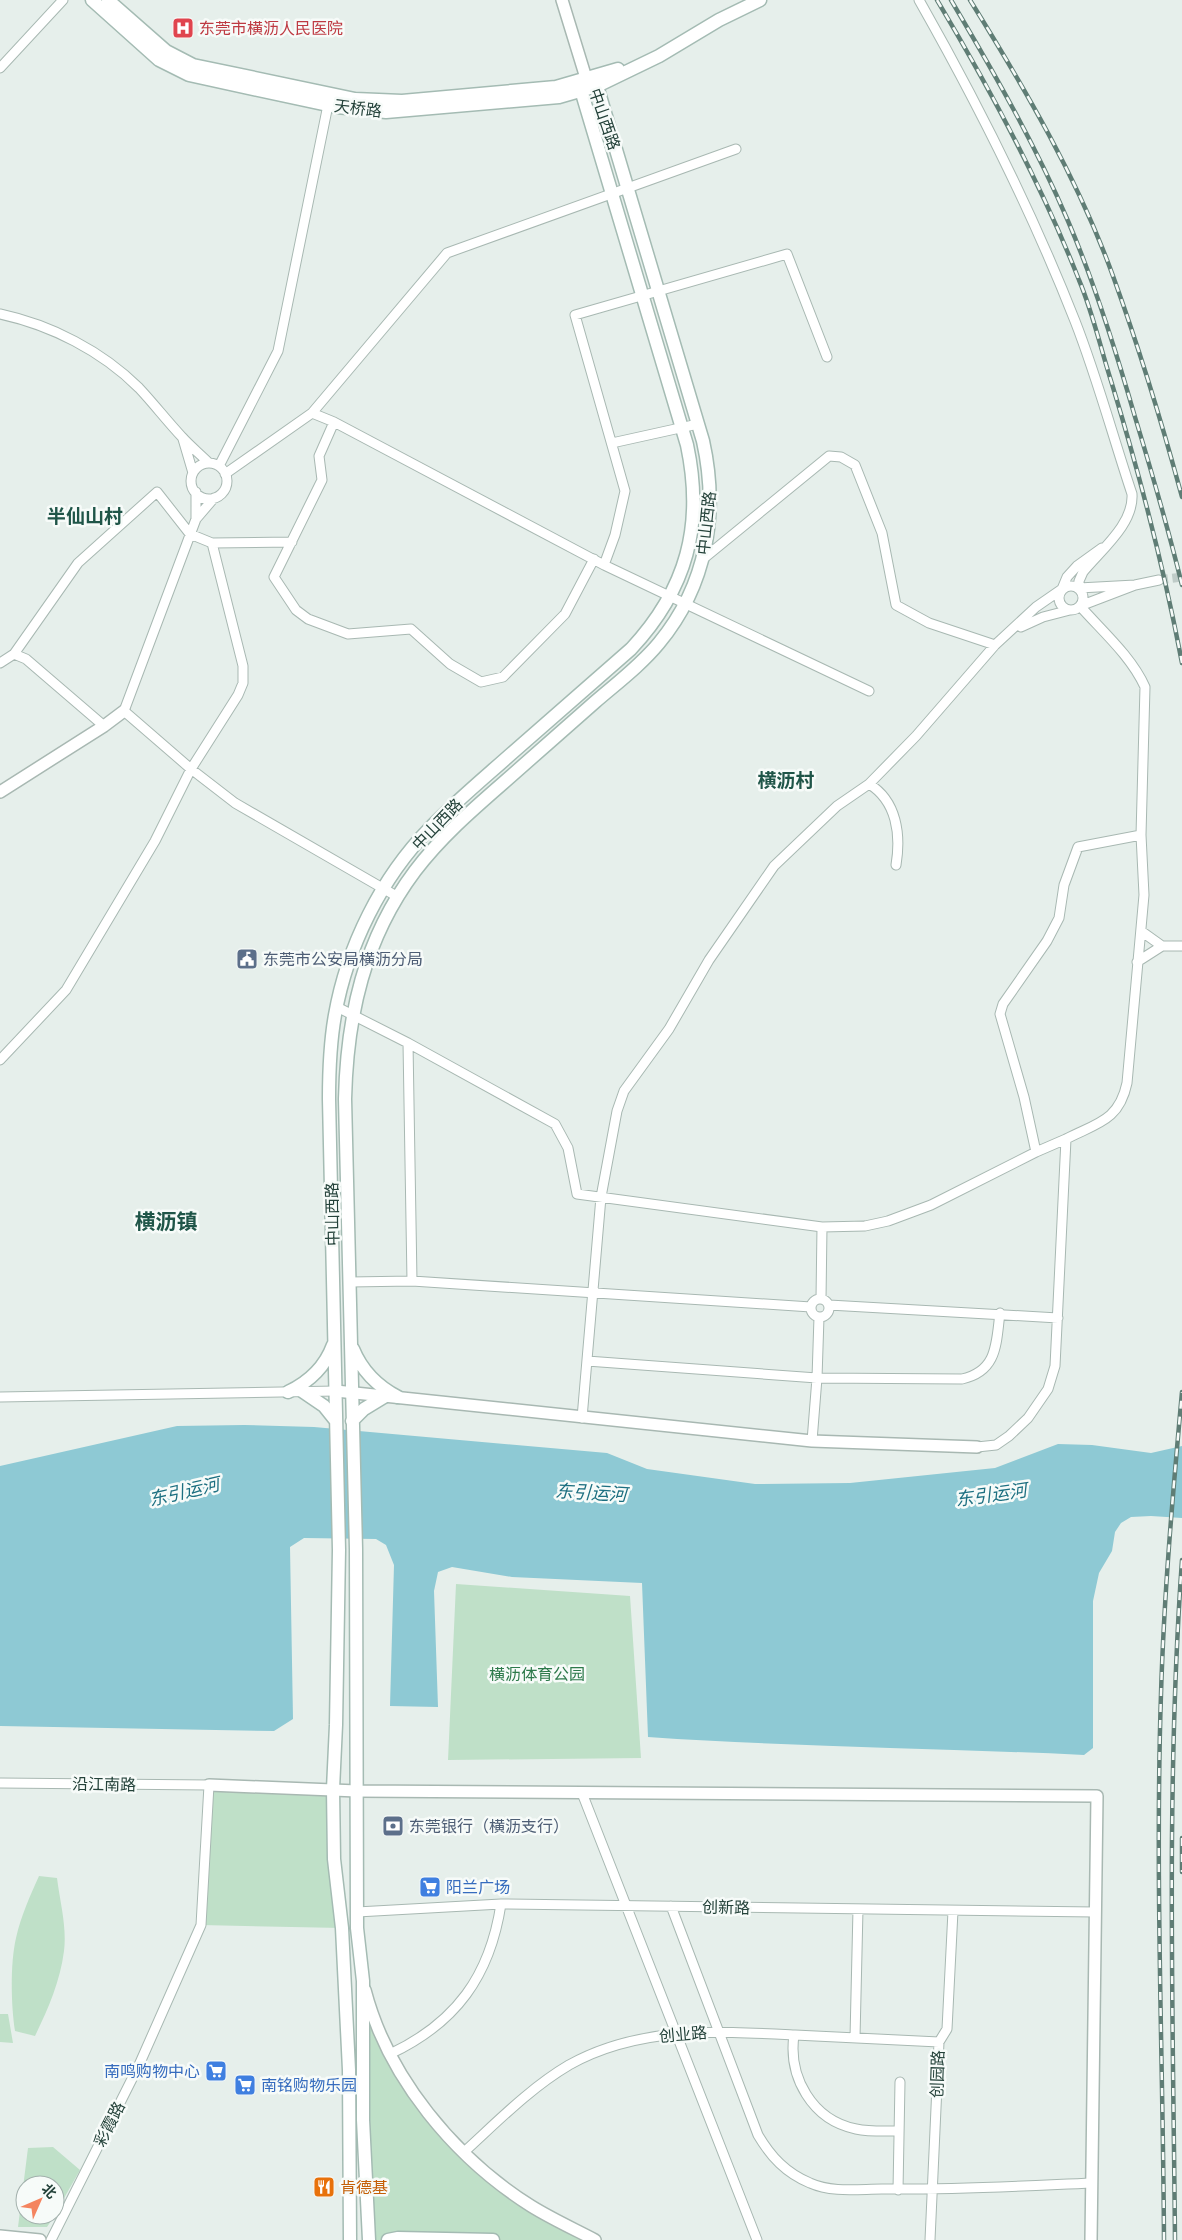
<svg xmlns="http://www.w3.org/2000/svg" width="1182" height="2240" font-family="'Noto Sans','Noto Sans SC',sans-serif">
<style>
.green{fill:#bfe0c8}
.water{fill:#8ec9d4}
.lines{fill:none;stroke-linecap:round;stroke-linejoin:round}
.minor-tunnel{stroke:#bfccc8;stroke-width:9;stroke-dasharray:9 4.5;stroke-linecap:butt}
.minor-casing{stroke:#a8b8b2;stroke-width:11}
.tertiary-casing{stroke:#a8b8b2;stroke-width:14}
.secondary-casing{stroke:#a4bbb3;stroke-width:15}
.minor{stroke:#fff;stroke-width:9}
.tertiary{stroke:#fff;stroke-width:11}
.secondary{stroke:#fff;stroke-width:12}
.rail-casing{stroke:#5f7d75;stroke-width:4.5}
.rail{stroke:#f7fbf9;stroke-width:2.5;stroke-dasharray:8;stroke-linecap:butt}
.labels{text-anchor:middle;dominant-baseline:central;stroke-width:5;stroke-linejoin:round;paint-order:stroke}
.health-label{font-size:16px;fill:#be3a42;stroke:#f7fbf9;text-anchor:start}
.street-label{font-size:16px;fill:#24423a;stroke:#f7fbf9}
.service-label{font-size:16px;fill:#4e5e75;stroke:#f7fbf9;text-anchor:start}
.park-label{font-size:16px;fill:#2d7a4b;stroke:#f7fbf9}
.shop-label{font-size:16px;fill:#366cbe;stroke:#f7fbf9;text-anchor:start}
.food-label{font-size:16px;fill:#c56008;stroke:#f7fbf9;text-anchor:start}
.water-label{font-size:18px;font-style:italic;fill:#1c6f80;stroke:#f7fbf9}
.quarter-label{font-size:19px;font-weight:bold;fill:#1f5548;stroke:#f7fbf9}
.district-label{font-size:21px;font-weight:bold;fill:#1f5548;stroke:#f7fbf9}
</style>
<rect width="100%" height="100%" fill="#e6efeb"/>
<path class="green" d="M456,1584L630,1596L641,1758L448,1760Z
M209,1785L333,1789L342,1928L201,1925Z
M39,1876L57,1878C60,1902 67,1927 64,1951C60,1982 48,2009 35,2036L15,2031C11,2005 10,1964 16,1938C21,1916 30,1896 39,1876Z
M363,1981L399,2069L480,2167L595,2240H369Z
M0,2014H8L13,2043L0,2042Z
M53,2147L80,2170L55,2214V2185H25V2215H55L47,2227H18L28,2148Z"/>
<path class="water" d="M244,1425L314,1427L607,1453L647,1469L755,1484L850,1483L995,1468L1058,1444L1092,1445L1151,1453L1182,1446V1518L1151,1516L1131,1517L1121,1523L1115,1532L1112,1551L1099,1573L1093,1601V1748L1084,1755C939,1748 793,1747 648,1737L642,1583L512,1577L452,1567L438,1572L434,1591L438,1707L390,1706L394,1565L386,1545L376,1539L304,1538L290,1547L293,1719L274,1731L0,1726V1466L177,1426Z"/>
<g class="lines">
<path class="minor-tunnel" d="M1159,580L1182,577"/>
<g class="minor-casing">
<path id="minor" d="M919,0C978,104 1031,209 1075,321C1097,377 1113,437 1132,494C1134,524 1101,550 1083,572L1079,581V588L1135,585L1159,580
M0,68L63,0
M0,314C51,325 102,351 139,388C154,404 167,421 182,437C190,446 200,454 209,463
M312,413L334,422L604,565L869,691
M334,422L319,456L322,480L274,577L296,610L308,619L348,634L411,629L450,664L481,682L503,677L565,614L594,559
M183,439L193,473
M612,443L698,424
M191 481a18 18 0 1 1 36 0a18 18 0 1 1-36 0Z
M219,466L278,351L329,100
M225,474L312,413L447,253L736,149
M196,492V519
M214,498L196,519L124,711L191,769L235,803L398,897
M212,543L292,542
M703,559L829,456L841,457L855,465L882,533L896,605L929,623L995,645
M604,565L615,535L625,491L575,315L787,254L827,357
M1059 598a12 12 0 1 1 24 0a12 12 0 1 1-24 0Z
M1021,627L1043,617L1070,610
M0,663L14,654L26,659L104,726
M869,784C897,801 901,835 896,865
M1162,946H1182
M1137,962L1162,946L1141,931
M337,1007L408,1043L555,1124L568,1148L577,1194L822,1227L865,1226L888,1221L931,1205L1036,1152
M408,1043L412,1281
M0,1060L66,990L155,841L191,769L238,695L243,683V666L212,543L190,534L157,492L78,563L14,654
M1066,1139L1036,1152L1024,1097L1000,1014L1003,1004L1047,941L1059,918L1064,885L1078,847L1141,835
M350,1282L412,1281L811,1307
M811 1308a9 9 0 1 1 18 0a9 9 0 1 1-18 0Z
M821,1299L822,1227
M829,1305L1058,1318
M587,1361L817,1378L962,1379C998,1371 996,1343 1000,1313
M0,1397L336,1391
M582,1418L601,1197L617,1111L624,1091L669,1029L709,960L774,866L837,806L869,784L916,736L995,645L1036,607L1062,589L1067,577L1077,566L1102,548
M812,1441L817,1378L819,1317
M977,1447L996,1445L1009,1436L1028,1418L1048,1389L1055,1366L1066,1139C1097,1123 1119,1121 1127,1083L1144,895L1141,835L1145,687C1131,656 1102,631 1080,606L1135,585
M0,1783L209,1785L201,1925L139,2065L51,2240
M582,1793L757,2240
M671,1906L758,2135C771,2157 786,2173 810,2183C832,2193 859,2189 882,2189C952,2190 1022,2186 1092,2183
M357,1912L501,1904L1095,1912
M794,2035C788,2077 812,2120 856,2129C870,2132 885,2131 899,2131
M855,2038L858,1909
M390,2054C456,2023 490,1976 501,1904
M464,2152C497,2122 530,2088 569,2065C639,2026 717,2031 795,2035C843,2037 891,2040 939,2042
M898,2190L900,2082
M930,2240L939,2042L947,2029L953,1911"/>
</g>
<g class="tertiary-casing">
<path id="tertiary" d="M562,0L586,78
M0,792L104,726L124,711
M336,1391L812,1441L977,1447
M209,1785L357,1791L1097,1796L1091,2240
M365,1990C388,2078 455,2158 531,2206C552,2219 574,2229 595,2240
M0,2236L40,2240"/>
</g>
<g class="secondary-casing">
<path id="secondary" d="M92,0L159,60L189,75L337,107L386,112L559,97L597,86L659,56L719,20L760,0
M108,0L166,51L193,65L355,99L402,101L556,87L618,69
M353,1349C362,1371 377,1386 398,1397
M302,1391L324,1406L336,1421
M288,1392C309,1382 325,1367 333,1345
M352,1421L364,1409L387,1395
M350,2240L349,2070L342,1928L334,1859L333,1789L336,1725L339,1550L329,1099C329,1071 330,1043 335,1015C347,947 381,878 430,828C455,802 484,778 511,754C551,719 591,684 631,649C687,589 704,525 687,445L581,90L586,78
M369,2240L363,2120V1981L357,1928L356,1549L345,1099C347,1016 364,939 415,871C440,838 471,811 502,784C533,757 564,729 595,702C617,683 641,665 659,643C707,585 719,513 703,441L597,86L586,78
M388,2240L398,2238L493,2240"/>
</g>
<use href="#minor" class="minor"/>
<use href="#tertiary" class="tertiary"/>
<use href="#secondary" class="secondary"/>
<g class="rail-casing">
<path id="rail" d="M937,0C990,89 1041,183 1079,280C1093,313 1101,350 1112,384C1140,476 1164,568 1182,663
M951,0C993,71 1035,144 1068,221C1095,284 1116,351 1135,417C1152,473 1168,528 1182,585
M970,0C1024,87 1078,179 1113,276C1139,348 1162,423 1182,497
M1182,1838V1872
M1164,2240C1163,2058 1155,1876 1161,1694C1164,1593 1173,1492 1182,1392
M1175,2240C1173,2014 1166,1786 1182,1560"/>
</g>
<use href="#rail" class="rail"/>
</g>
<defs>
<g id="hospital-square" transform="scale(1.125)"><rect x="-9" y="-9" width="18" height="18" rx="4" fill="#e0444e" stroke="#f7fbf9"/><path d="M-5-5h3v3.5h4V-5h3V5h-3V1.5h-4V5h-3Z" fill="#fff"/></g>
<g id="civic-square" transform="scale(1.125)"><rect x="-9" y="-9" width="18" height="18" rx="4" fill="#5c6f8a" stroke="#f7fbf9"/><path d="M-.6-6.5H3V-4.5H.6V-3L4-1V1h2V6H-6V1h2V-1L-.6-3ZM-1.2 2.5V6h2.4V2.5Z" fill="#fff"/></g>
<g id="bank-square" transform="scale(1.125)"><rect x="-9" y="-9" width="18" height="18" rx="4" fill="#5c6f8a" stroke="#f7fbf9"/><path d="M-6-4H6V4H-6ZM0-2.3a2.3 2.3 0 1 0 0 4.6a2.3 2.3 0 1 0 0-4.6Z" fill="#fff"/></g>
<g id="supermarket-square" transform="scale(1.125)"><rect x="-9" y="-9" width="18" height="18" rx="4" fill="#3f7fe0" stroke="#f7fbf9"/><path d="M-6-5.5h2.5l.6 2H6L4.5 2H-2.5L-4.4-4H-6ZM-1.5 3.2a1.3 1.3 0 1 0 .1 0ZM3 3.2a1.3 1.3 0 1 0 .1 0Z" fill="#fff"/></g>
<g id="restaurant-square" transform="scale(1.125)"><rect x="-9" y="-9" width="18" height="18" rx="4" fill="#e8710a" stroke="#f7fbf9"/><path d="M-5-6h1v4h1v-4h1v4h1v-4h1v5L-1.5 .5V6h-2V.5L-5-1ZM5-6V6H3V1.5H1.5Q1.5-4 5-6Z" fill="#fff"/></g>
</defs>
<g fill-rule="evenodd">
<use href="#hospital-square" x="183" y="28"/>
<use href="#civic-square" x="247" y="959"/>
<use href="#bank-square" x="393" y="1826"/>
<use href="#supermarket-square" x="430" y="1887"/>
<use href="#supermarket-square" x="216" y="2071"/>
<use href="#supermarket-square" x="245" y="2085"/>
<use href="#restaurant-square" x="324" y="2187"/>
</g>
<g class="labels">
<g class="health-label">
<text x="199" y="28">东莞市横沥人民医院</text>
</g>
<g class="street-label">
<text transform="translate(358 108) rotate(7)">天桥路</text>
<text transform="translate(605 119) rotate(71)">中山西路</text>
<text transform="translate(706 523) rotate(-84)">中山西路</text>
<text transform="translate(437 824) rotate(-46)">中山西路</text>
<text transform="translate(332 1214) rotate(-91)">中山西路</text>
<text transform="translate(104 1784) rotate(1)">沿江南路</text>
<text transform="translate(726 1907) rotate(1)">创新路</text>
<text transform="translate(683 2034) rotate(-5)">创业路</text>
<text transform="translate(937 2074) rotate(-88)">创园路</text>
<text transform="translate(109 2124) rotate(-63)">彩霞路</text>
</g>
<g class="service-label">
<text x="263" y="959">东莞市公安局横沥分局</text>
<text x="409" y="1826">东莞银行（横沥支行）</text>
</g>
<g class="park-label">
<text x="537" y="1674">横沥体育公园</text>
</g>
<g class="shop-label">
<text x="446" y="1887">阳兰广场</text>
<text x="200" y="2071" text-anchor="end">南鸣购物中心</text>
<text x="261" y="2085">南铭购物乐园</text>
</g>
<g class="food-label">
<text x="340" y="2187">肯德基</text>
</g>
<g class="water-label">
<text transform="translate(184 1491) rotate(-13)">东引运河</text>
<text transform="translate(591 1492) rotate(3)">东引运河</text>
<text transform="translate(991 1494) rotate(-8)">东引运河</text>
</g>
<g class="quarter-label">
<text x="85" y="516">半仙山村</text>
<text x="786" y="780">横沥村</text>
</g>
<g class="district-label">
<text x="166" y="1221">横沥镇</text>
</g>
</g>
<g transform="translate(40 2200) rotate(45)"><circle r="24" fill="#f7fbf9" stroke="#a3b1ad"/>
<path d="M0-4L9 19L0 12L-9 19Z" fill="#f4845f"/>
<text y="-8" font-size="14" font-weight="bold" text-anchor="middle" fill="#24423a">北</text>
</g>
</svg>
